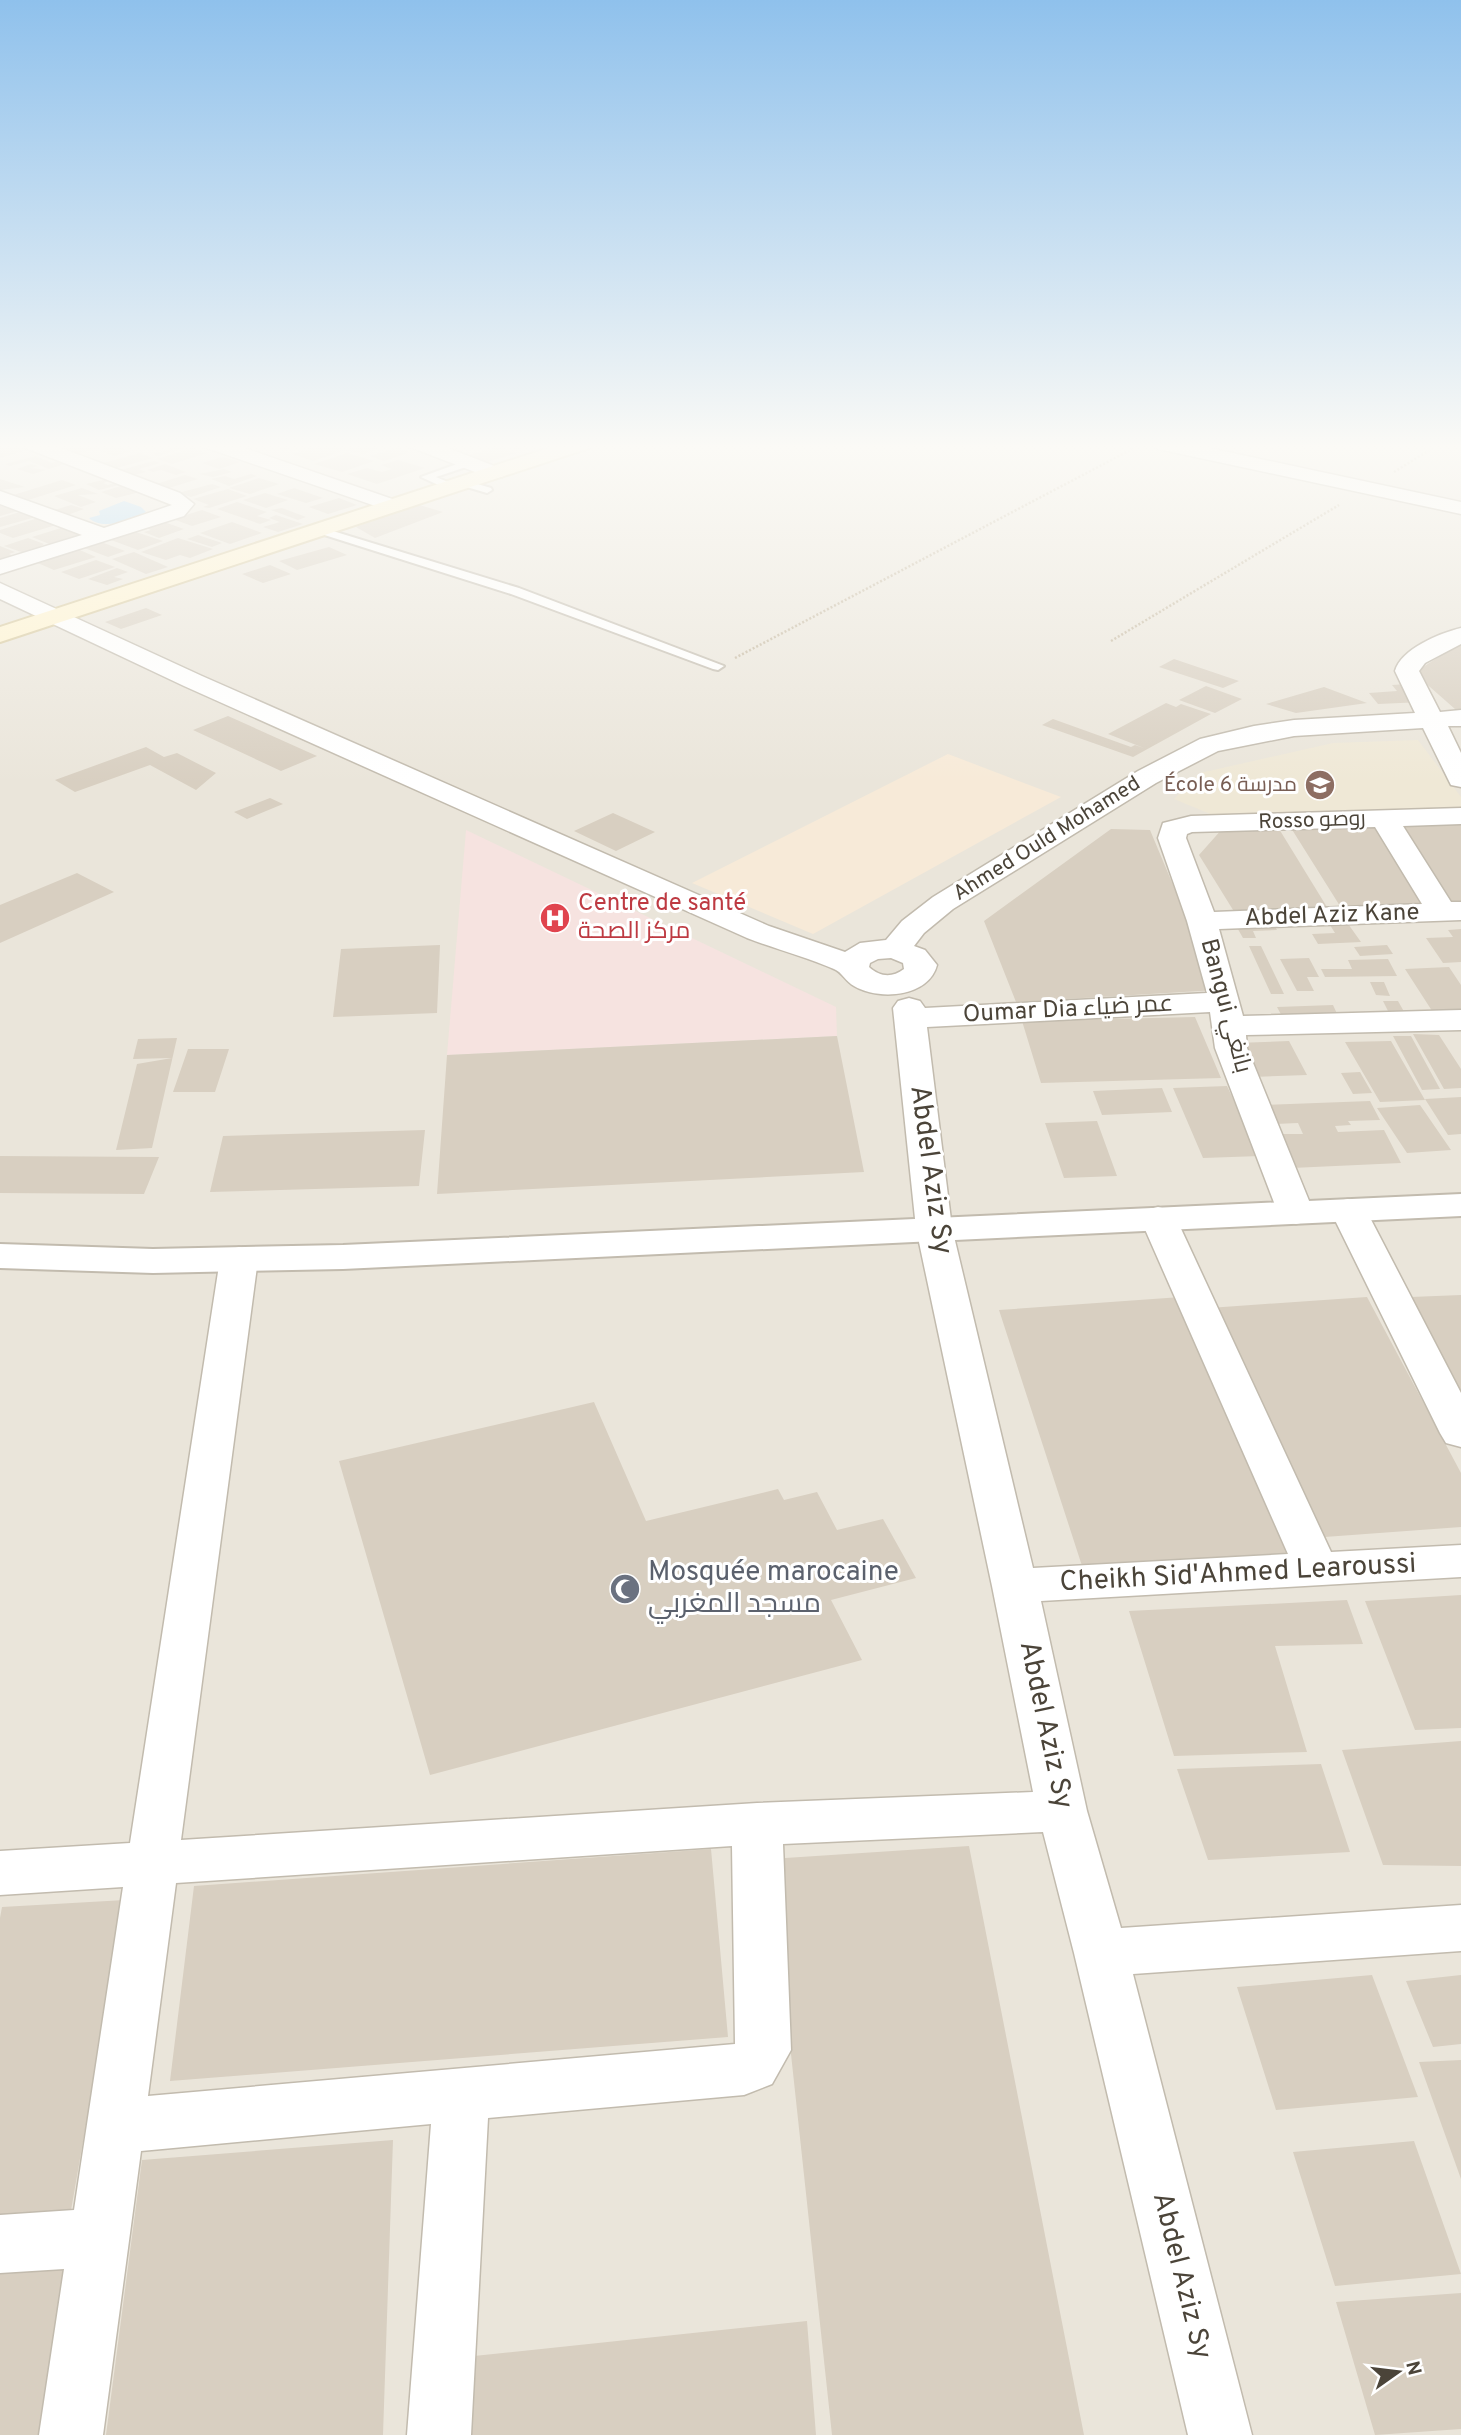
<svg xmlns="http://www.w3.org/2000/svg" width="1461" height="2435" font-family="Overpass,Cairo,sans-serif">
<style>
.residential{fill:#eae5da}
.commercial{fill:#f7ead8}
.education{fill:#efe8d6}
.medical{fill:#f6e3e0}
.water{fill:#a9d4f2}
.building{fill:#d8cfc1}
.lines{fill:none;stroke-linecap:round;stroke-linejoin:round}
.service-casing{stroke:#c2bbae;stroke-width:4}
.minor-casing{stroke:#c2bbae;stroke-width:3}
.tertiary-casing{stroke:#c2bbae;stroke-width:4}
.secondary-casing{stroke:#d6c79b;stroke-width:4}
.path{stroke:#c4b79f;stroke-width:2.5;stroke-dasharray:2 2;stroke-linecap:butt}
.service{fill:#fff;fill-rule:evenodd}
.minor{fill:#fff;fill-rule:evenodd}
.tertiary{fill:#fff;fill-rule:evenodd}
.secondary{fill:#fff3cd;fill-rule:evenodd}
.labels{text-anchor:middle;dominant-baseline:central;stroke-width:6;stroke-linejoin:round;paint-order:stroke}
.far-education-label{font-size:21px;fill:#785e54;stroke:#fff;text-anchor:end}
.far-street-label{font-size:21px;fill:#4b4439;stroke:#fff}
.health-label{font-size:24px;fill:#be3a42;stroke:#fff;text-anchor:start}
.street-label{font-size:24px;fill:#4b4439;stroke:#fff}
.near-street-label{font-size:28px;fill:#4b4439;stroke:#fff}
.near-worship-label{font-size:28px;fill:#5b616d;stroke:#fff;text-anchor:start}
</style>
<rect width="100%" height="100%" fill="#f6f3ec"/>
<path class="residential" d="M0,443H1461V2435H0Z"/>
<path class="commercial" d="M948,754L1061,797L813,934L692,883Z"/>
<path class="education" d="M1418,740L1461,797V813L1225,820L1174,799L1200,773L1333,743Z"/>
<path class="medical" d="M466,830L836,1007L837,1036L447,1055Z"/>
<path class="water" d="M124,501L141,507L146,512C132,520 102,531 89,518L100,515L99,511Z"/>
<path class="building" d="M74,443H112V444L73,455L56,448Z
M176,443L187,447L158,456L153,454L172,448L165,446Z
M306,443L285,450L266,444V443Z
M325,443L346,450L313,461L292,454Z
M365,443H374L385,446L363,454L346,450Z
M537,443L517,450L498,444V443Z
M9,445L17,448L31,449L0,458V447Z
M114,446L131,451L114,456L98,450Z
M497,447L516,453L481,464L462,457Z
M192,448L207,453L172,464L157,459Z
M396,448L411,452L384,461L370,456Z
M140,453L153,458L113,469L100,464Z
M347,453L374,461L342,472L314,464Z
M36,456L52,463L61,460L68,463L49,469L29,461L10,466L5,464Z
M223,457L240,462L219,469L202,463Z
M398,460L425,468L377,484L347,474L367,468L382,472L392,469L381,465Z
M154,461L160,463L139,469L146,472L130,476L117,471Z
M31,464L38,466L31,468L46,470L33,474L17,469Z
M165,464L186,472L176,475L161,470L153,472L147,470Z
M224,469L232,472L213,477L199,474Z
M251,474L257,476L229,486L211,479L225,476L234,479Z
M185,475L198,479L166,489L153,485Z
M259,478L279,484L250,494L229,488Z
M0,479L25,487L0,490Z
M107,479L111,480L103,483L108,485L117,482L119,485L99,490L86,484Z
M62,480L76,485L25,501L10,496Z
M212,484L221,487L191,497L178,493Z
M124,485L140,492L116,498L101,492Z
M82,488L98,494L78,495L96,502L81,507L54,496Z
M294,488L323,498L306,503L277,494Z
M228,489L247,496L209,508L203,507L209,505L193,499Z
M265,493L288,500L266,508L243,500Z
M339,498L357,505L328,514L309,507Z
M237,502L267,512L257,516L271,520L260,524L217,509Z
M4,503L21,510L0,516V504Z
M416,504L443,512L375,538L356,527Z
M71,505L84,509L62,517L48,512Z
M282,508L306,517L298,520L271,510Z
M202,510L221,517L192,526L173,519Z
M23,511L36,517L0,527V518Z
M276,515L303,524L278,532L263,527L280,522L269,518Z
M38,518L56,525L13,538L0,533V530Z
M164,522L184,529L159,538L144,532L151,530L146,528Z
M232,522L262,533L230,544L200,533Z
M61,528L84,536L54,546L32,537Z
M136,532L163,541L138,550L111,540Z
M198,535L222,543L212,547L187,539Z
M28,538L44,544L40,547L46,548L24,553L4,546Z
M178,538L213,549L190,558L180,555L166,560L141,552Z
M96,540L125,551L108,557L79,546Z
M0,546L15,552L9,554L16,557L0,562Z
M329,547L347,555L297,570L279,561Z
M75,548L96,557L54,570L33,561Z
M134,552L168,567L146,574L112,559Z
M96,560L115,567L79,579L61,572Z
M270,565L291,574L263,583L242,574Z
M117,568L128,572L114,577L123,579L107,585L88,579Z
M146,608L162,615L121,629L105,622Z
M1457,645H1461V709H1455L1414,673Z
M1174,659L1239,681L1223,688L1159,667Z
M1407,684L1423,702L1378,704L1369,693L1397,691L1392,685Z
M1206,686L1242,699L1215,713L1179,700Z
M1324,687L1367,703L1296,713L1266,704Z
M1166,703L1176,707L1181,704L1211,714L1133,757L1042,725L1053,719L1131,747L1135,745L1144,748L1108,734Z
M228,716L317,756L281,771L193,730Z
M146,747L164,757L177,753L216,773L196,790L150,765L75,792L55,780Z
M270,798L283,804L247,819L234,812Z
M613,813L655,832L616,851L574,831Z
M1461,822V905L1450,906L1395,824Z
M1276,824L1330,912L1238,918L1199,855L1223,828Z
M1375,824L1435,910L1345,914L1291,828Z
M1111,829L1150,830L1217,990L1016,1002L984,921Z
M77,873L114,892L0,943V905Z
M1346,921L1361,942L1318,944L1312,934L1335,933L1328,922Z
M1273,923L1277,930L1253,931L1256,938H1243L1235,924Z
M1461,929V962L1443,963L1426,938L1453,937L1448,930Z
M440,945L437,1013L333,1017L341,949Z
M1387,945L1393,954L1360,956L1354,947Z
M1249,946H1261L1284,994H1271Z
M1309,958L1319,977H1307L1314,991H1297L1280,959Z
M1388,959L1397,976L1325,977L1321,969H1352L1348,960Z
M1449,967L1461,985V1016L1436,1017L1405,969Z
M1370,982H1384L1390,996L1376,995Z
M1383,1001H1398L1407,1017H1391Z
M1333,1005L1339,1018L1284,1020L1277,1007Z
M1195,1017L1221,1078L1041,1083L1022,1021Z
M1413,1034L1439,1035L1461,1069V1088L1444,1089Z
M837,1036L864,1172L437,1194L447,1055Z
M1393,1036H1411L1440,1089L1422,1090Z
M177,1038L152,1148L116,1150L137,1064L172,1058L133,1059L138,1039Z
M1289,1041L1307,1075L1253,1077L1236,1043Z
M1391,1041L1425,1100L1380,1102L1345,1042Z
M188,1049H229L215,1092H173Z
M1360,1072L1372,1093L1353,1094L1341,1073Z
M1227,1086L1260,1156L1203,1158L1173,1088Z
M1162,1088L1172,1112L1102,1115L1093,1091Z
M1461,1097V1134L1448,1135L1425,1099Z
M1370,1101L1380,1120L1348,1121L1351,1125L1335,1126L1338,1132L1384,1130L1401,1163L1292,1168L1276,1134H1303L1298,1123L1275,1124L1265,1105Z
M1420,1105L1451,1150L1407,1153L1377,1108Z
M1097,1121L1117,1176L1064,1178L1045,1123Z
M425,1130L419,1186L210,1192L223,1136Z
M0,1156L159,1157L144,1194L0,1193Z
M1461,1295V1393L1411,1297Z
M1181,1297L1292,1553L1083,1569L999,1310Z
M1367,1297L1461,1473V1527L1311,1538L1209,1308Z
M594,1402L646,1521L778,1489L784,1500L817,1492L837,1530L883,1519L916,1578L831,1600L862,1660L430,1775L339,1461Z
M1461,1595V1728L1415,1730L1365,1601Z
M1347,1600L1363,1644L1275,1646L1307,1752L1174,1756L1129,1611Z
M1461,1741V1866L1383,1865L1342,1750Z
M1321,1764L1350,1852L1208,1860L1177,1769Z
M969,1846L1084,2435H832L770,1859Z
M711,1849L728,2037L170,2081L194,1886Z
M125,1900L69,2222L0,2227V1918L2,1907Z
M1372,1975L1418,2097L1276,2110L1237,1987Z
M1461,1975V2044L1433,2047L1406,1981Z
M1461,2060V2179L1419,2062Z
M393,2140L383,2435H106L142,2160Z
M1414,2141L1461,2274L1335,2286L1293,2152Z
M74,2263L46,2435H0V2268Z
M1461,2293V2429L1375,2435L1336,2302Z
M807,2321L816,2435H469L474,2356Z"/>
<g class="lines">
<g class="service-casing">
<path id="service" d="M468,460L472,461V465L436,477L455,485V489H447L421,477Z
M464,480L491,488L492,490L487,493L460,485L459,483Z
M315,528H323L519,588L724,666L718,670L713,669L511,594L315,532Z"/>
</g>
<g class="minor-casing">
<path id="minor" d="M20,443H48L180,493L194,504L184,516L0,574V560L82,535L0,504V491L104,528L172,505L23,447Z
M201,443H230L401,502L404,506L401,510H387L204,447Z
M407,443H435L502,469L505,473L502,477H488L410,447Z
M1148,443H1186L1461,502V514L1158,449Z
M0,583L202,676L769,926L845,952L860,943L886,940L902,921L933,897L1138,771L1200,739L1254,726L1294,720L1415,713L1395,671C1401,649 1440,633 1461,628V644L1425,663L1419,671L1440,712L1461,710V726H1448L1461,753V787L1451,785L1448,779L1423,728L1294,736L1218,751L1156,783L953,909L924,933L914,946L925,950L937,965C929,997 879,1001 854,986C846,982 842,972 834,969C806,957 776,949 747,938L184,686L0,599ZM891,958L903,963L904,969C892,978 880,977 869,967L870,963L878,959Z
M1461,808V824L1403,826L1451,902H1461V920L1219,929L1243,1016L1461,1010V1030L1246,1035L1247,1048L1314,1213L1309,1221L1296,1224L1283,1221L1278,1213L1215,1048L1210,1012L927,1027L952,1228L1033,1568L1288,1554L1140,1218L1145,1210L1158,1207L1171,1210L1176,1218L1331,1552L1461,1545V1577L1041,1601L1087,1811L1121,1928L1461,1905V1951L1133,1974L1252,2435H1188L1074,1953L1043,1832L783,1844L791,2050L772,2084L744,2095L488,2118L471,2435H407L431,2124L141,2151L103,2435H39L64,2269L0,2273V2215L74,2210L123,1887L0,1895V1851L130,1843L220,1259L226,1251L239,1247L252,1251L258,1259L181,1840L757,1803L1033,1792L992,1586L916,1228L893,1008L898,1001L909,998L920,1001L925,1008L1207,993L1187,921L1158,838L1163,823L1191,816ZM1375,827L1422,904L1214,912L1186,838L1187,834L1192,832ZM732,1846L735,2044L148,2096L176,1883Z
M1348,1199L1361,1202L1366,1210L1461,1393V1447L1446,1443L1440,1433L1330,1210L1335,1202Z"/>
</g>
<g class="tertiary-casing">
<path id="tertiary" d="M1461,1194V1216L343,1269L153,1273L0,1268V1244L153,1249L343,1245Z"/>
</g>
<g class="secondary-casing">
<path id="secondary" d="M564,443H595L592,447L0,642V627Z"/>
</g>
<path class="path" d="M1394,472L1441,443
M1111,641L1339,505
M735,658L1136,447"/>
<use href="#service" class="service"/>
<use href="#minor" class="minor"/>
<use href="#tertiary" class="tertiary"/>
<use href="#secondary" class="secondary"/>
</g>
<linearGradient id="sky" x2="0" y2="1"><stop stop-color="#8fc1ec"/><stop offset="0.57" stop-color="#fbfaf6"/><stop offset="1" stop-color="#fbfaf6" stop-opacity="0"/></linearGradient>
<rect width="1461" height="784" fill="url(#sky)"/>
<defs>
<g id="school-disc" transform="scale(1.575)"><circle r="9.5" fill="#8d6e63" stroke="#fff"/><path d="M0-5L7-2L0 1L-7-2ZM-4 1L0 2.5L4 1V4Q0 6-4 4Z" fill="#fff"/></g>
<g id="hospital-disc" transform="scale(1.575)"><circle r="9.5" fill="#e0444e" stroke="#fff"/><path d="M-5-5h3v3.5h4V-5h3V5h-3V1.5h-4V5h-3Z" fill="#fff"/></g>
<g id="mosque-disc" transform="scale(1.575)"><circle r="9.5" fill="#6b7280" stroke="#fff"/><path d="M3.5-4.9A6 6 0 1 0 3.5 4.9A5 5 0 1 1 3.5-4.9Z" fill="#fff"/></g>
</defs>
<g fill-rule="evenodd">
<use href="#school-disc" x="1320" y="785"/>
<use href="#hospital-disc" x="555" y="918"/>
<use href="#mosque-disc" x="625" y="1589"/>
</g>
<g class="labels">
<g class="far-education-label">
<text x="1297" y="785">École 6 مدرسة</text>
</g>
<g class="far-street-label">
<text transform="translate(1312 821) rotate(-2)">Rosso روصو</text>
<text transform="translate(1047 839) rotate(-32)">Ahmed Ould Mohamed</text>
</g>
<g class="health-label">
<text x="578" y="904">Centre de santé<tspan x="578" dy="28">مركز الصحة</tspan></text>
</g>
<g class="street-label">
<text transform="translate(1332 916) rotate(-2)">Abdel Aziz Kane</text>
<text transform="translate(1225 1006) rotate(75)">Bangui بانغي</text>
<text transform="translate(1068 1010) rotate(-3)">Oumar Dia عمر ضياء</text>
</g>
<g class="near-street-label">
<text transform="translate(930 1170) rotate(82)">Abdel Aziz Sy</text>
<text transform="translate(1238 1574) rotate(-3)">Cheikh Sid'Ahmed Learoussi</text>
<text transform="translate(1045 1725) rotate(78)">Abdel Aziz Sy</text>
<text transform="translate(1181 2276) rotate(76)">Abdel Aziz Sy</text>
</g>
<g class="near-worship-label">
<text x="648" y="1573">Mosquée marocaine<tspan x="648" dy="32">مسجد المغربي</tspan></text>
</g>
</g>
<g transform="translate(1398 2372) rotate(76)" stroke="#ffffff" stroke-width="5" paint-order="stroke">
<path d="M0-5L12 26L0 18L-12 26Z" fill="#4b4439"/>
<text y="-10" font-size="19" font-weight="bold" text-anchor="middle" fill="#4b4439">N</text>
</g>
</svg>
